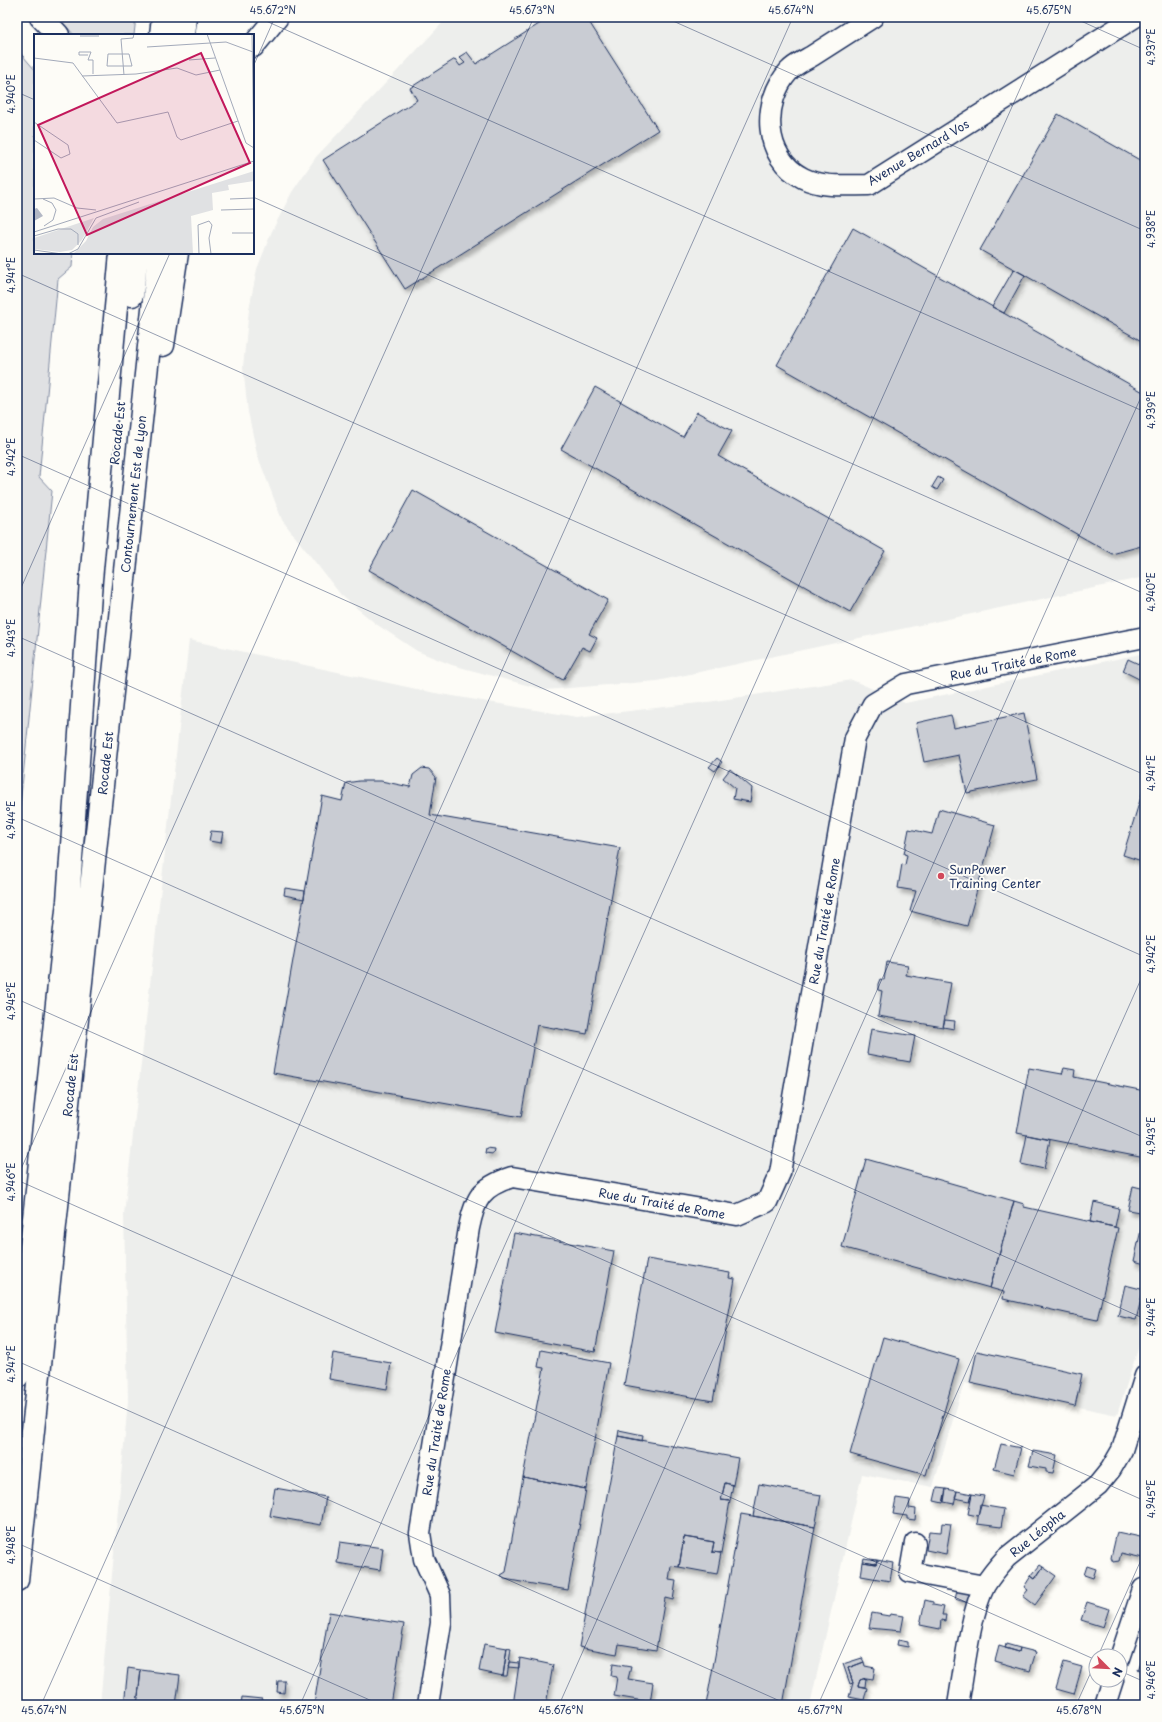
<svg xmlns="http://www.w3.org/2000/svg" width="1162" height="1722" font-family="'Playpen Sans',sans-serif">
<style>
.built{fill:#edeeec}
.green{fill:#e0e1e3;stroke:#7e88a0}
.building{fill:#c9ccd3;stroke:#1b2f5e;filter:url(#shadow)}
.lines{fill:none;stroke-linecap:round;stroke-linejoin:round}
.minor-casing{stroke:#1b2f5e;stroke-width:23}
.highway-casing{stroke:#1b2f5e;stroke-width:25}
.minor{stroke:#fdfcf7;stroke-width:20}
.highway{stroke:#fdfcf7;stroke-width:22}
.ticks{fill:none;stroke:#1b2f5e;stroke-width:1;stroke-opacity:0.45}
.poi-dot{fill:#d1495b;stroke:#fdfcf7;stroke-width:1.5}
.labels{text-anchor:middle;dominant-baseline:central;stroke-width:4;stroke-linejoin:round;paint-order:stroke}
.street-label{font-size:12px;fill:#1b2f5e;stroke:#fdfcf7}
.poi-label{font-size:12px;fill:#1b2f5e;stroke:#fdfcf7;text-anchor:start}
.inset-road{fill:none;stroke:#a3aaba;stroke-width:1}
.view{fill:#c2185b;fill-opacity:0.15;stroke:#c2185b;stroke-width:2}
.inset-edge{fill:none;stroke:#1b2f5e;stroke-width:2}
.neatline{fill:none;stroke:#1b2f5e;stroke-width:1.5}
.ticks-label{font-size:10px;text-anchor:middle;fill:#1b2f5e}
</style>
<defs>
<filter id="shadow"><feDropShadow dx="2.5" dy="4.5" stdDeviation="2" flood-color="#0004"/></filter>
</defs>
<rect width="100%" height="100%" fill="#fdfcf7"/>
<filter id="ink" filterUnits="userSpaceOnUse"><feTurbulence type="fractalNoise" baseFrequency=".025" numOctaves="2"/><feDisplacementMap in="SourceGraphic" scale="8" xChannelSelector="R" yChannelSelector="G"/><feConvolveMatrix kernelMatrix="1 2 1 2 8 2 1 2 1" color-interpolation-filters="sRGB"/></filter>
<g filter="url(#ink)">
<path class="built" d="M448,17H1145V577L657,681L545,690L452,665L417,651L376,624L341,595L282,520L257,454L248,412L243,367L249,309L257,269L272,231L292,192L316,157Z
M189,640L435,693L577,717L708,702L852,680L905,703L1145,653V1327L1117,1415L964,1383L933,1487L862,1474L810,1705H100L128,1401L124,1214Z"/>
<path class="green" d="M58,17H136L134,35H74Z
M17,49L35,70V253H73L72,267L58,279L39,477L52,491L17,836Z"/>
<path class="building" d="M550,17H586L658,130L405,289L323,160L417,100L410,88L455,59L460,66L465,63L459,57L467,52L476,64Z
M1058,114L1145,163V343L980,250Z
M853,228L1145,393V545L1112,554L777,365Z
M1014,269L1025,275L1004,313L992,307Z
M595,387L683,437L697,412L732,431L718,456L885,551L850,612L561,449Z
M938,477L943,480L937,490L932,487Z
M413,490L608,600L589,634L597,638L590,651L582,647L563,680L369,570Z
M1128,659L1145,667V682L1123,671Z
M1024,713L1037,779L967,793L959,755L924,762L916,723L951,715L954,728Z
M717,758L722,762L715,771L709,767Z
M422,768L429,769L436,777L430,815L620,848L587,1034L537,1025L521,1117L273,1073L322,796L342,801L346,783L359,781H381L410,787L413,775Z
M730,769L752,788L750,802L733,799L735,788L723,778Z
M1145,784V862L1123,855Z
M939,809L995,825L967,926L910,911L916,891L898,888L902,864L905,865L907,855L904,854L909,829L932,834Z
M211,831L223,832L221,843L209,841Z
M285,888L305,891L304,899L284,895Z
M887,962L908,965L906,975L951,983L943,1027L878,1016L882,991L878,990V984L880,979L884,980Z
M945,1020L955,1021L954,1029L943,1027Z
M871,1029L915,1036L910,1062L867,1054Z
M1029,1068L1062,1074L1064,1068L1075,1070L1074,1077L1145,1091V1158L1017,1133Z
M1027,1135L1050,1140L1044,1169L1021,1164Z
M486,1148L494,1149L493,1154L485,1153Z
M866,1159L1014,1201L990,1288L842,1247Z
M1133,1186L1145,1189V1213L1128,1210Z
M1014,1201L1024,1204V1207L1118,1228L1097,1320L1003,1299L1004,1292L990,1288Z
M1094,1202L1119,1208L1115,1227L1090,1222Z
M1141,1230L1145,1231V1264L1134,1261Z
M514,1233L614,1251L595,1352L495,1333Z
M647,1259L730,1273L729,1278L735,1279L713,1401L624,1385Z
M1125,1285L1145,1290L1144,1295H1142L1136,1320L1118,1316Z
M883,1337L959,1359L926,1475L850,1454Z
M541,1350L609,1363L586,1489L523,1477L544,1368L538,1367Z
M977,1351L1082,1374L1075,1406L970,1383Z
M333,1353L391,1363L387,1389L329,1379Z
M619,1430L643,1435L642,1441L618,1436Z
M618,1436L738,1458L733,1485L725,1483L721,1500L730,1501L721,1553L712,1552L714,1542L684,1537L679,1567L671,1566L669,1580L676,1581L673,1600L665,1598L656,1650L619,1644L617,1654L579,1647Z
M1001,1444L1021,1448L1014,1474L994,1469Z
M1033,1451L1057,1455L1053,1473L1046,1472V1469L1029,1466Z
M523,1477L586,1489L568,1590L504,1579L501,1575L506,1572Z
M725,1483L733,1485L730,1501L721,1500Z
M759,1484L821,1495L815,1527L753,1516Z
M275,1488L326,1497L321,1525L270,1516Z
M937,1488L946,1489L943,1503L934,1501Z
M946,1489L957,1491L954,1504L944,1502Z
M957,1491L972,1494L970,1501L955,1498Z
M972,1494L984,1496L978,1516L968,1514Z
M896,1498L910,1500L909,1508L916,1509L915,1520L907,1519V1516L893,1514Z
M980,1505L1004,1509L1001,1527L977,1524Z
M741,1514L815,1527L783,1705H706Z
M942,1523L951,1524L946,1554L926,1550L929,1531L941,1532Z
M1117,1532L1145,1538L1143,1558L1121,1553L1119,1561L1113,1562L1111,1558Z
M684,1537L714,1542L712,1552L721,1553L717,1574L679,1567Z
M340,1542L383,1548L380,1570L337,1563Z
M864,1558L877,1560L876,1564L863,1562Z
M877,1560L893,1563L890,1581L861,1576L863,1562L876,1564Z
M1040,1565L1043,1567L1035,1579L1031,1576Z
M1087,1566L1096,1569L1093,1578L1084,1575Z
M1043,1567L1056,1576L1035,1605L1023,1596L1028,1590L1024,1587L1031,1576L1035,1579Z
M958,1587L973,1590L968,1603L955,1599Z
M925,1600L933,1602V1605L944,1607L942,1615H946L945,1621L941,1620L940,1629L920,1625Z
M1087,1602L1109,1609L1103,1627L1081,1620Z
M329,1612L404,1624L391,1705H314Z
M872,1613L889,1616L890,1614L904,1616L901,1631L869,1628Z
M898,1640L908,1642V1647L897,1645Z
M484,1644L507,1648L503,1676L479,1671Z
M1006,1644L1020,1648L1019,1652L1005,1648Z
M999,1646L1019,1652L1020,1648L1036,1652L1030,1671L995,1661Z
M507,1648L511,1649L507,1676H503Z
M1145,1650V1673L1138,1670Z
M520,1658L553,1665L546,1705L523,1703V1705H513Z
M862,1658L864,1662L848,1668L853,1683L850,1684L843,1664Z
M509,1662L519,1663V1668L508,1667Z
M864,1662L865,1666L875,1668L873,1679L866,1678L860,1680L858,1686L867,1688L864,1700L849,1697L853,1683L848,1668Z
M1064,1662L1082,1667L1074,1694L1056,1689Z
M613,1664L631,1667L628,1679L653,1683L650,1702L614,1696L617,1677L611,1676Z
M128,1668L141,1670L137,1705H124Z
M141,1670L180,1675L176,1705H137Z
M866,1678L865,1687L858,1686L860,1680Z
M278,1681H285L284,1693L277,1692Z
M242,1697L262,1699L261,1705H241Z"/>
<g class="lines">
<g class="minor-casing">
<path id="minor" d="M873,17C853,30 832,43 812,56C805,60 794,65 789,71C761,102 763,158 803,178C823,188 847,185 869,185L1135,17
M915,1543L910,1572L984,1586
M1120,1658L1143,1589
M428,1705L441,1623L440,1595L424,1559L420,1533L469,1228C475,1198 481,1187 512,1177L737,1215L767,1202L780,1173L855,738L873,704L906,684L1145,637
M958,1705C964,1672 970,1613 985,1585C991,1575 998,1567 1006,1558L1098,1485L1111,1469L1122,1450L1145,1376
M1105,1705L1113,1680"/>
</g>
<g class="highway-casing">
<path id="highway" d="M41,17L58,35
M161,35L163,17
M183,35L185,17
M253,46L277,17
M132,295L137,253
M163,345L177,253
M17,1377L68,901L91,580L121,253
M17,1580L159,253"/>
</g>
<use href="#minor" class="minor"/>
<use href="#highway" class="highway"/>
</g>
</g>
<path class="ticks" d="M257,17L1145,412M664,17L1145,231M1072,17L1145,50M253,67L275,17M17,92L35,100M253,197L1145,594M17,273L1145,775M17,454L1145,957M17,597L170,253M17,636L1145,1138M17,817L1145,1319M17,999L1145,1501M17,1178L534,17M17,1180L1096,1660M17,1361L789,1705M17,1543L381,1705M1098,1656L1145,1551M1120,1671L1145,1682M41,1705L793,17M300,1705L1052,17M559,1705L1145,388M818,1705L1145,970M1076,1705L1096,1661"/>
<circle class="poi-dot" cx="941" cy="876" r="4"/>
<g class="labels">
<g class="street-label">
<text transform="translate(918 152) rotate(-31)">Avenue Bernard Vos</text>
<text transform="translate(117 433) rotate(-84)">Rocade Est</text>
<text transform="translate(133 494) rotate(-84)">Contournement Est de Lyon</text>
<text transform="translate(1013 663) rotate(-11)">Rue du Traité de Rome</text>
<text transform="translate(105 763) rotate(-84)">Rocade Est</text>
<text transform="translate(824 921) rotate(-80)">Rue du Traité de Rome</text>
<text transform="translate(70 1085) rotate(-84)">Rocade Est</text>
<text transform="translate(662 1203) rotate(10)">Rue du Traité de Rome</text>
<text transform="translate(436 1432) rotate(-81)">Rue du Traité de Rome</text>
<text transform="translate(1037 1533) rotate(-39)">Rue Léopha</text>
</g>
<g class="poi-label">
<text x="949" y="869">SunPower<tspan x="949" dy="14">Training Center</tspan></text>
</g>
</g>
<g transform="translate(34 34)">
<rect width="220" height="220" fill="#fdfcf7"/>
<path d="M220,137V147L194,151L195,156L178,159L179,176L157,182L159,220H39L52,207L59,193L69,185ZM60,184L48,206L38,216L26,218L0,215V204Z" fill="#e0e1e3"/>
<path d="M3,174L9,182L0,187V175Z" fill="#b3b8c5"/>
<path class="inset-road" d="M173,0L212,109L220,114M218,0L220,120M46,2H65M113,13L192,8L219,18M95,20L98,32H73L74,20ZM54,21H45V18H57L54,26H59V40M0,24L39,29L83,89L134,78L143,103L147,106L204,87M155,26L181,24M90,41L87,5L99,4L100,0M48,42L102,40L143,34L162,41L186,36M0,88L34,111L36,120L27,124L0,106M0,165L20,164L43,174L62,176M9,165L18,169L22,176L19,186L10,192M196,165L220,164M187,176L220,175M0,198L220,127M198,199H220M0,202L24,195H37L44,200V211M0,216L28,220M34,220L44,215L62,184L105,168M165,220L164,191L175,187L178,191L175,204L177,220"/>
<path class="view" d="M167,19L216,129L53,201L4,91Z"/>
<rect width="220" height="220" class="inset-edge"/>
</g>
<rect width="1162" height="1722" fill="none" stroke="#fdfcf7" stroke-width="44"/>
<g transform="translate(1108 1668) rotate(114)"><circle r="19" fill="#fdfcf7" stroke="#a3aaba"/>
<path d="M0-3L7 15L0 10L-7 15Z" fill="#d1495b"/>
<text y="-6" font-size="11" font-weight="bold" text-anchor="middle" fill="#1b2f5e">N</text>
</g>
<rect x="22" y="22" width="1118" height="1678" class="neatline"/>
<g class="ticks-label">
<text x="273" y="14">45.672°N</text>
<text x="532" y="14">45.673°N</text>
<text x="791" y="14">45.674°N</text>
<text x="1049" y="14">45.675°N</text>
<text transform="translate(1151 47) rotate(-90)" y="4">4.937°E</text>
<text transform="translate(11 94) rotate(-90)" y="4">4.940°E</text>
<text transform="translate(1151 229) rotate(-90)" y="4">4.938°E</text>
<text transform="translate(11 275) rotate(-90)" y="4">4.941°E</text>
<text transform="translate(1151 410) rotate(-90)" y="4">4.939°E</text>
<text transform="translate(11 457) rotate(-90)" y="4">4.942°E</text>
<text transform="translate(1151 592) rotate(-90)" y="4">4.940°E</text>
<text transform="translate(11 638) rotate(-90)" y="4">4.943°E</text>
<text transform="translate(1151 773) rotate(-90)" y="4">4.941°E</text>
<text transform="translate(11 820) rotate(-90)" y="4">4.944°E</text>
<text transform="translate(1151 954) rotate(-90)" y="4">4.942°E</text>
<text transform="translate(11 1001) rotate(-90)" y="4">4.945°E</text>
<text transform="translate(1151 1136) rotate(-90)" y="4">4.943°E</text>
<text transform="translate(11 1182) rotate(-90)" y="4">4.946°E</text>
<text transform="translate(1151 1317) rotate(-90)" y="4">4.944°E</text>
<text transform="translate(11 1364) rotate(-90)" y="4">4.947°E</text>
<text transform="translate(1151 1499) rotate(-90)" y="4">4.945°E</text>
<text transform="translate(11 1545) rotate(-90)" y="4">4.948°E</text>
<text transform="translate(1151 1680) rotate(-90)" y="4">4.946°E</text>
<text x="44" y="1714">45.674°N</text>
<text x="302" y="1714">45.675°N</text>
<text x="561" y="1714">45.676°N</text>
<text x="820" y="1714">45.677°N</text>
<text x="1079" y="1714">45.678°N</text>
</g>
</svg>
